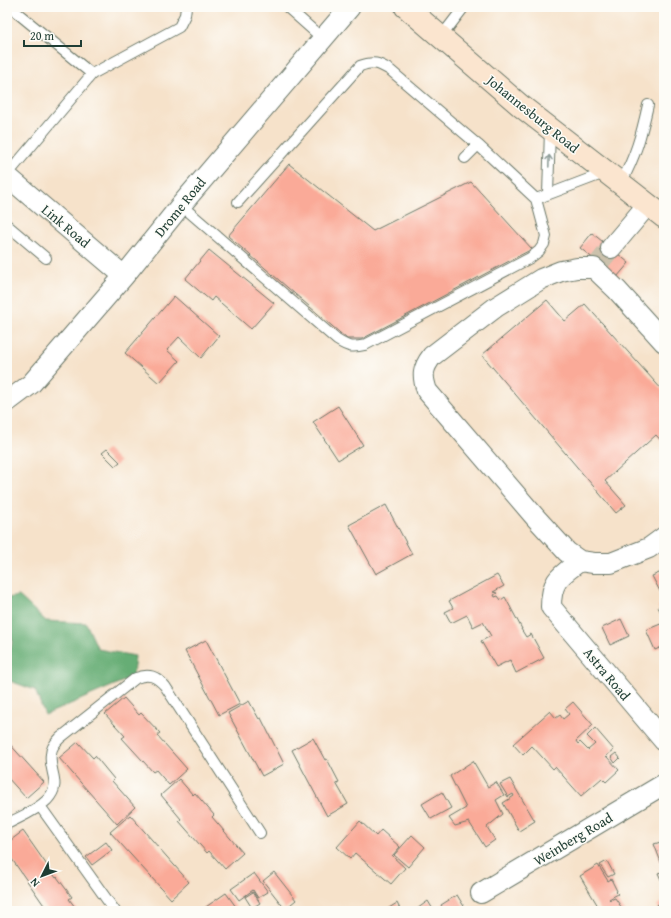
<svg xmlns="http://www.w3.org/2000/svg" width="671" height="918" font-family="'Gentium Book Plus',serif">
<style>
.forest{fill:#66ad74;stroke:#427554}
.building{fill:#faaa98}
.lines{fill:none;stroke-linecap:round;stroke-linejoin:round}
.street-tunnel{stroke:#cbc1ac;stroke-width:20;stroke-dasharray:20 10;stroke-linecap:butt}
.lane-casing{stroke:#6a7768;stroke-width:12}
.street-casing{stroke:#6a7768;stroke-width:22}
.secondary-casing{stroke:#6a7768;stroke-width:24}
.lane{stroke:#fff;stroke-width:10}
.street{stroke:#fff;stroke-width:20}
.secondary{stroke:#fbe5cf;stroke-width:22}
.oneway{stroke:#8f9e9a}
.labels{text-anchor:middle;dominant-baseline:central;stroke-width:3;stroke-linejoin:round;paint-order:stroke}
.street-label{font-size:14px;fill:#1f3d34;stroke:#fdfcf7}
</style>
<rect width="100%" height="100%" fill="#fdfcf7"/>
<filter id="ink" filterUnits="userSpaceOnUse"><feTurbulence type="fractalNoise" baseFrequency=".025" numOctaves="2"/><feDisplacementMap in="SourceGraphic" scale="8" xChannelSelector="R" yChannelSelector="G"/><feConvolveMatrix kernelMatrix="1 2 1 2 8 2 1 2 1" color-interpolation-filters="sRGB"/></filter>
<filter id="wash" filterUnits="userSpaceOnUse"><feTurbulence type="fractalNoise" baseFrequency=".012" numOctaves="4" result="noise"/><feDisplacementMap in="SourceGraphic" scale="16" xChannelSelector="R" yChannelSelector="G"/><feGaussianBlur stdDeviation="0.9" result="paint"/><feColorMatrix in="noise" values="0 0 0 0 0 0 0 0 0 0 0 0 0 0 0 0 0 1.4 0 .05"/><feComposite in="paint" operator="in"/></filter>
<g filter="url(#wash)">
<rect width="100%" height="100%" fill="#f6e2ca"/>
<path class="forest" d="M19,596L46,621L86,623L98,649L135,656L133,677L45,715L35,690L7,680V659L13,640L7,633V598Z"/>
<g id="blocks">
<path class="building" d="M289,164L373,231L471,182L532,249L362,339H347L228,236Z
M592,233L629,263L617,277L580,248Z
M209,250L274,303L251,329L214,297L211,301L185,279Z
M174,296L219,336L201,358L179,337L167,350L179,361L159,383L125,353Z
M547,300L565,321L585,304L664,392V444L656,435L605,481L626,505L616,513L482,355Z
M338,406L363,445L338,460L313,422Z
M107,449L120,462L115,466L102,453Z
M386,505L412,554L376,574L349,525Z
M664,571V599L652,576Z
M497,575L504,586L493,592L497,593L494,595L495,597L498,596L501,600L505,597L522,629H521L526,637L531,634L544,658L516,673L510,660L496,667L481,641L491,636L483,622L473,627L467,615L451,623L445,612L453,608L449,601Z
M664,604V618L658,607Z
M621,619L629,636L610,645L602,628Z
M663,623L664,626V646L655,650L646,630Z
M206,640L240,704L219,715L185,651Z
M124,698L139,715L141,713L160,733L157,735L187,769L169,785L156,770L153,772L122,738L125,736L105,714Z
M249,701L259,719L261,718L284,764L262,776L228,713Z
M573,702L593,725L576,741L578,744L580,742L588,750L595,744L587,736L595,728L614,750L606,756L619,770L606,782L602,778L581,796L555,767L553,769L532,746L523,755L513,744L550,711L556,718L560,715L563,719L569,714L565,709Z
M313,738L325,760L327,759L339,782L336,783L348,804L327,816L292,750Z
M7,741L44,782L26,798L7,777Z
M78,742L93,758L95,756L114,779L112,781L135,807L117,824L59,758Z
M616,753L620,758L615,763L611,757Z
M473,761L488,787L496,782L504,795L496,800L503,814L487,827L495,840L485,847L469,822L455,826L449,818L466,808L450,776Z
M179,779L193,795L195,793L214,815L212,817L243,853L225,869L209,851L207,853L179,821L181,819L161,795Z
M510,779L535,821L519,831L503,803L514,796L513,794L508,797L500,784Z
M442,792L451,808L431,819L422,804Z
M130,815L189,882L171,899L110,832Z
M360,821L376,836L381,830L400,847L392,856L405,868L391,884L355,853L350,859L337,847Z
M23,831L56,878L57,877L72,897L69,899L78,911H48L7,852V843Z
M412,835L425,847L408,867L394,855Z
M664,841V870L654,844Z
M106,842L112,850L92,865L86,857Z
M607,861L614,874L608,877L600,865Z
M598,865L608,881L611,879L617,891L616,892L618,894L609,899L610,900L615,898L624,911H601L580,876Z
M664,871V886L658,873Z
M274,872L296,900L285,909L263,881Z
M254,873L268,892L258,898L253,890L239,900L231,889Z
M253,892L260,903L252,908L245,897Z
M226,893L239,911H200Z
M457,895L465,908L460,911H444L441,905Z
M428,901L434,911H414Z
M664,901V911H660L657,905Z
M397,903L401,911H384Z"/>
</g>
</g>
<g filter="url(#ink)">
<use href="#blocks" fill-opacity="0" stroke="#6a7768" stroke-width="1"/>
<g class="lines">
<path class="street-tunnel" d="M599,263L611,248"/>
<g class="lane-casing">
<path id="lane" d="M10,7L92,74
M287,7L323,39
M441,37L464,7
M465,158L478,145
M7,175L92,74L179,27L185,15L186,7
M621,183C636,155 641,136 648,105
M548,194L550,130
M536,199L607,172
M181,205L337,340C348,347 352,348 365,345L530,258L539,251L544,244L546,236L536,199L478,145L390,70C378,63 374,61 360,66L238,202
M7,225L46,258
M40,806L115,911
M7,824C20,817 36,811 47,800C63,783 48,772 51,754C51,748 56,742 60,738L136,678C149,673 156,676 165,686L260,833"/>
</g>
<g class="street-casing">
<path id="street" d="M7,176L124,276
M611,248L648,204
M664,342L617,290L594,268H577L561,271L541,279L496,307L432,356C422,369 422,376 427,391L535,517L567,552L580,561L594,563H611L649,548L664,537
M7,402L31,384L124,276L181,205L350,7
M580,561C560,576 551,580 551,607L664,741
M481,893L664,784"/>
</g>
<g class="secondary-casing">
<path id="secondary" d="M406,7L521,106L664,217"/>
</g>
<use href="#lane" class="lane"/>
<use href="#street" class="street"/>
<use href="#secondary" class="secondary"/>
</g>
<defs><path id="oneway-shaft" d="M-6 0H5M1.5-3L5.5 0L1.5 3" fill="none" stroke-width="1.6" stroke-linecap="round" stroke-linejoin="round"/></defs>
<use class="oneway" href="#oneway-shaft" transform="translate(549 161) rotate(-88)"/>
</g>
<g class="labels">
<g class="street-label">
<text transform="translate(533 114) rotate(39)">Johannesburg Road</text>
<text transform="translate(180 207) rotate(-51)">Drome Road</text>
<text transform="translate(66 226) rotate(40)">Link Road</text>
<text transform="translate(607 674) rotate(50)">Astra Road</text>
<text transform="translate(573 839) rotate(-31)">Weinberg Road</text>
</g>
</g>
<rect width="671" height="918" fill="none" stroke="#fdfcf7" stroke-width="24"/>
<g transform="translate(42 876) rotate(228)" stroke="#fdfcf7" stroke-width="3" paint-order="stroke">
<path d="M0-3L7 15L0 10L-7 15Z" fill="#1f3d34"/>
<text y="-6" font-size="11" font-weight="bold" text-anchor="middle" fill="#1f3d34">N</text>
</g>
<path d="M24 40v6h57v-6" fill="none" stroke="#1f3d34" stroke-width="2"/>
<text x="30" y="40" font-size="12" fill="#1f3d34" stroke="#fdfcf7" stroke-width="3" paint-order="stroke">20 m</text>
</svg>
